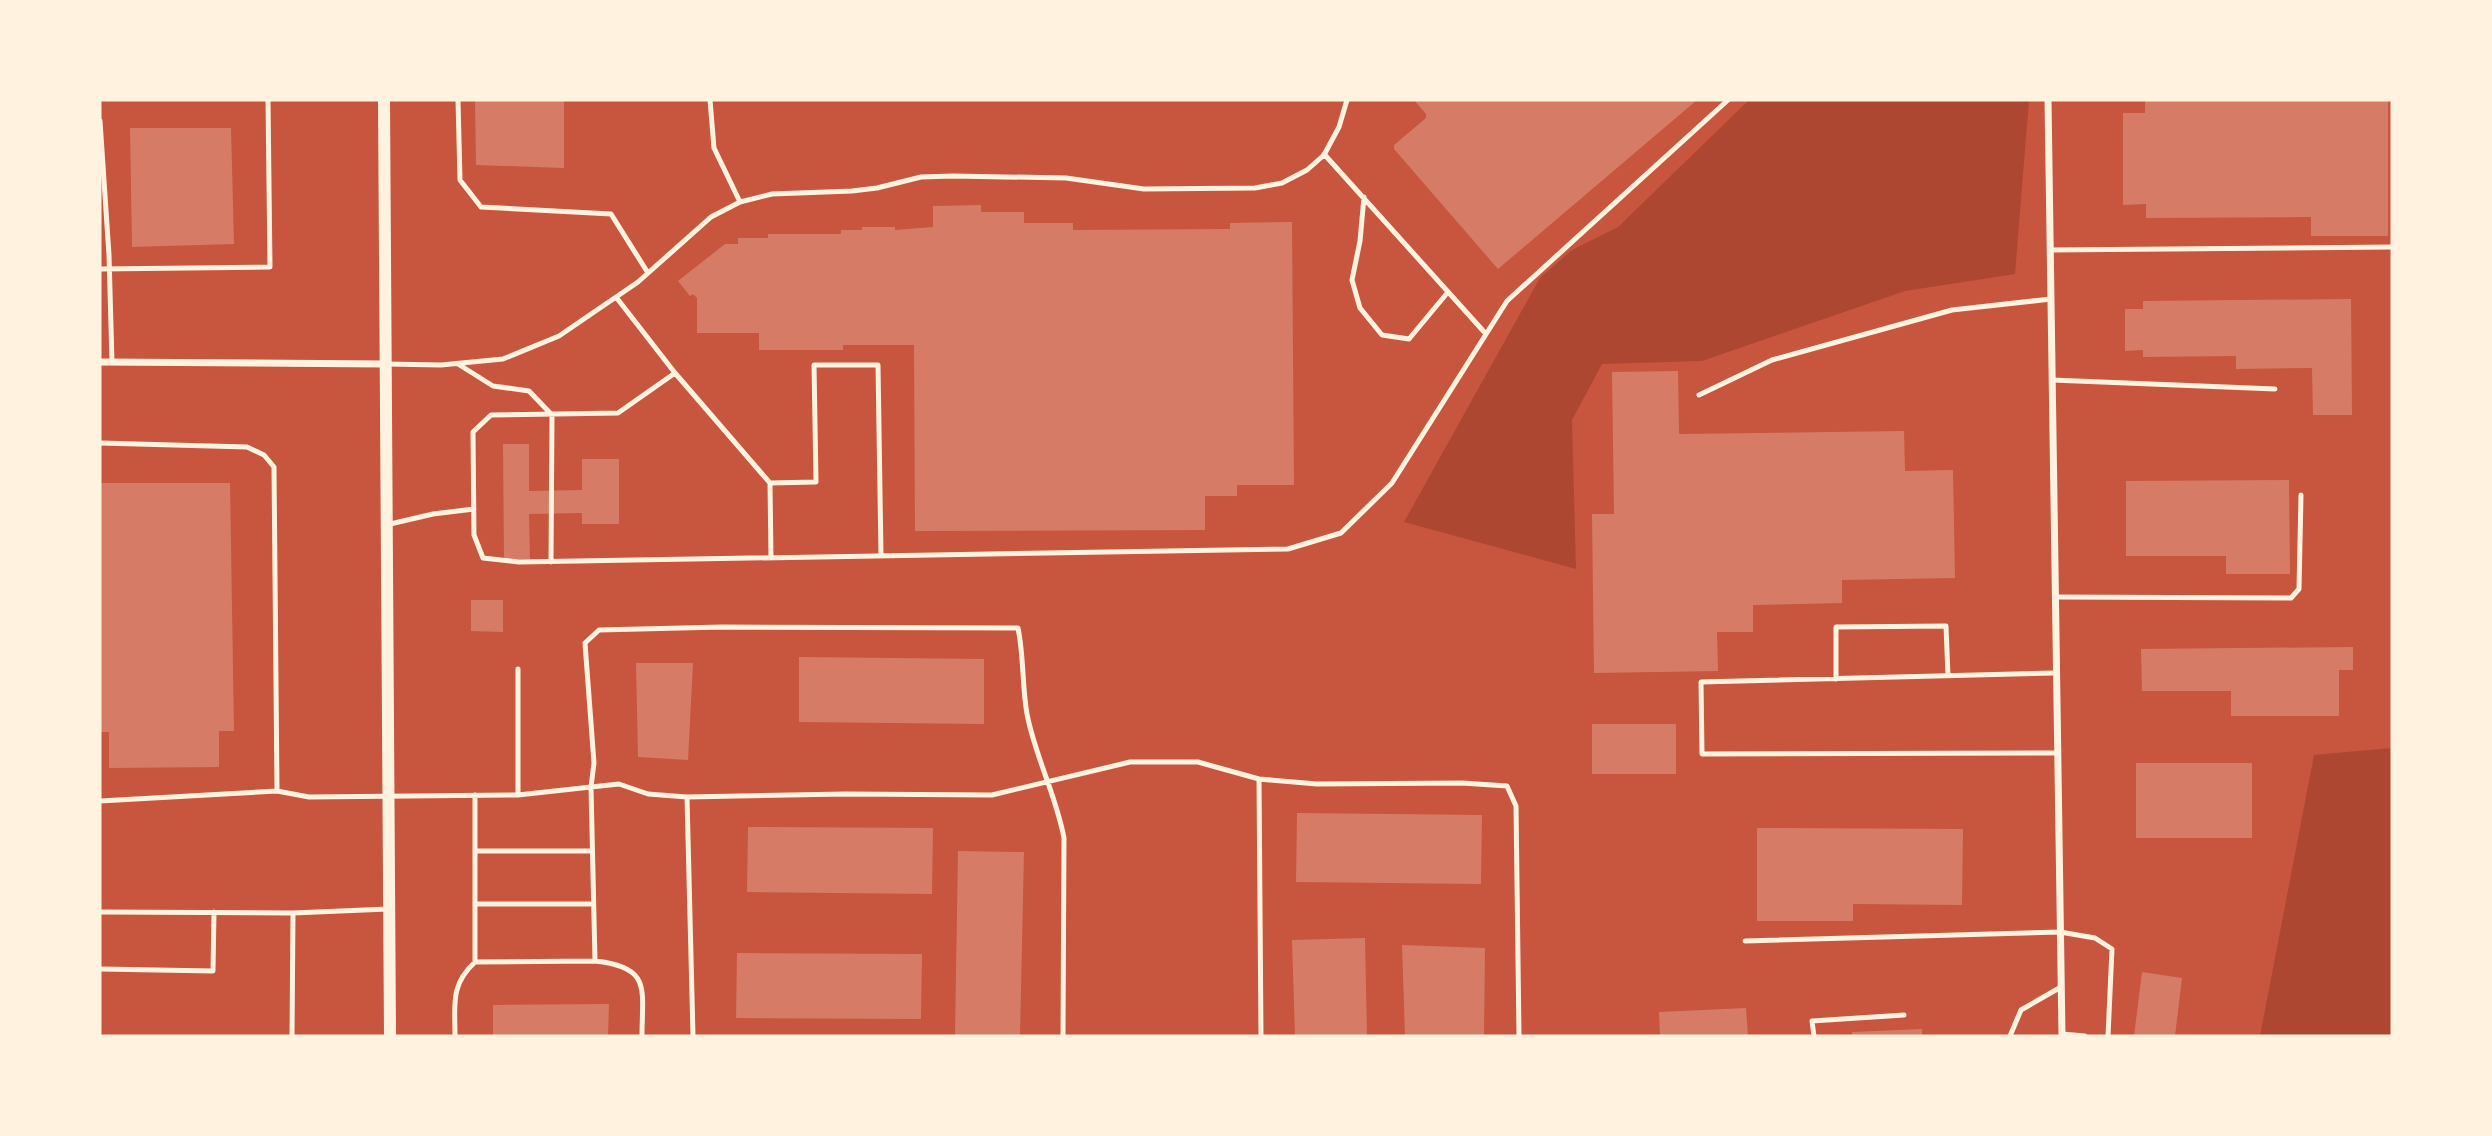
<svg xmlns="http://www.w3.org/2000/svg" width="2492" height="1136" font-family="'Noto Sans',sans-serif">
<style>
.green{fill:#ae4732}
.building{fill:#d67c66}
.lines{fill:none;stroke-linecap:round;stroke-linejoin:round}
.service{stroke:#fff3e0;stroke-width:5}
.minor{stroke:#fff3e0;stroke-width:7}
.tertiary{stroke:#fff3e0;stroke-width:12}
</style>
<rect width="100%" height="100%" fill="#c8553d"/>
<path class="green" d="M1749,100H2029L2015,274L1905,291L1702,361L1602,364L1572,420L1576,569L1404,522L1540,278L1572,250L1618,227Z
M2392,748V1036H2260L2314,755Z"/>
<path class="building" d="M475,100H564V168L476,165Z
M1414,100H1697L1498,269L1394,149V145L1426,118V114Z
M2145,100H2388V236H2311V217L2146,218V204L2123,205V113H2145Z
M130,128H231L234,244L132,247Z
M981,205V212H1024V223H1073V230L1230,229V223L1292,222L1294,485H1237V496H1205V530L915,531L914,345H843V350H759V333H697V298L693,294L690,296L678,281L725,244H738V238H768V234H841V230H862V227H895V230L933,227V206Z
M2351,299L2352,415H2313L2312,368L2236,369V356L2143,357V350L2125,351V309H2143V301Z
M1678,371L1679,434L1904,431L1905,471L1953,470L1955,578L1842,580V603L1753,605V632H1717L1718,671L1594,673L1592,514H1614L1612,372Z
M503,444H529V491L582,490V459H619V524H582V513L529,514L530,559H504Z
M2289,480L2290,574H2226V556H2126V481Z
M100,483H230L234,731H219V767L109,768V732H100Z
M471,600H503V632L471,631Z
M2353,647V670H2339V716H2231V691H2142L2141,649Z
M799,657L984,659V724L799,722Z
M636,663H693L688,760L638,757Z
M1592,724H1676V774H1592Z
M2136,763H2252V838H2136Z
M1297,813L1482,815L1481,884L1296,882Z
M748,827L933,828L932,894L747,892Z
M1757,828L1963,829L1962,905L1853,904V921H1757Z
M958,851L1024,852L1020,1036L955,1035Z
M1365,938L1367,1036H1295L1292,940Z
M1402,945L1485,948L1484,1036H1405Z
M737,953L922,954L921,1019L736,1018Z
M2142,972L2182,978L2175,1036H2134Z
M609,1004L608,1036H493V1005Z
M1746,1008L1748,1036H1660L1659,1012Z
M1922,1029V1036H1852V1032Z"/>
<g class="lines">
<path class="service" d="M458,100L460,180L481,207L611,214L648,273
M710,100L714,148L740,202
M100,121L109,255L112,362
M1324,154L1486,334
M1364,197L1360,241L1352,280L1360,308L1382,335L1409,339L1448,292
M2050,250L2392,247
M100,269L270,267L268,100
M616,297L675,373L618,413L491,415L473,432L474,535L483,558L519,562L1288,549L1341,533L1392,483L1507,301L1728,100
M386,364L441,365L503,359L559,336L638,282L711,217L740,202L772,194L852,191L877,188L921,177L953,176L1066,178L1144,189L1255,188L1282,183L1307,170L1324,155L1339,127L1347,100
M458,364L493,386L529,391L552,415L551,562
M675,373L770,483L816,482L814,365H878L881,556
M2052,380L2275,389
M1699,395L1772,360L1952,310L2051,299
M100,443L247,447L264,455L274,467L277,791L309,797L518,795L591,787L595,961L475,962V795
M770,483L771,558
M386,525L433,514L474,509
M2055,597L2291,598L2299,589L2301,495
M2056,673L1701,682L1702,754L2058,753
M1836,679V627L1946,626L1948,676
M1259,779L1261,1036
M518,795V669
M687,797L693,1036
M100,801L277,791
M475,851H592
M475,904H593
M100,912L293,913
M1745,941L2060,932L2095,938L2112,949L2108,1036
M595,961C652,967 642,989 642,1036
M100,969L213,971L214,912
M2062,1034L2085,1036
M292,1036L293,913L388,909
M455,1036C455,1005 450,985 475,962
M1063,1036L1064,838C1056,795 1035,756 1027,714C1022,686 1024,657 1018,628L722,627L599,630L585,643L594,763L591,787L619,784L648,794L687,797L845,794L992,795L1130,762H1198L1259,779L1317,784L1462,783L1507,786L1516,806L1519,1036
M1814,1036L1812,1021L1904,1015
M2010,1036L2021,1010L2061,987"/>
<path class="minor" d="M2048,100L2062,1036
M100,362L385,364"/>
<path class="tertiary" d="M384,100L390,1036"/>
</g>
<rect width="2492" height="1136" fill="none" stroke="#fff3e0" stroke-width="203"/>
</svg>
